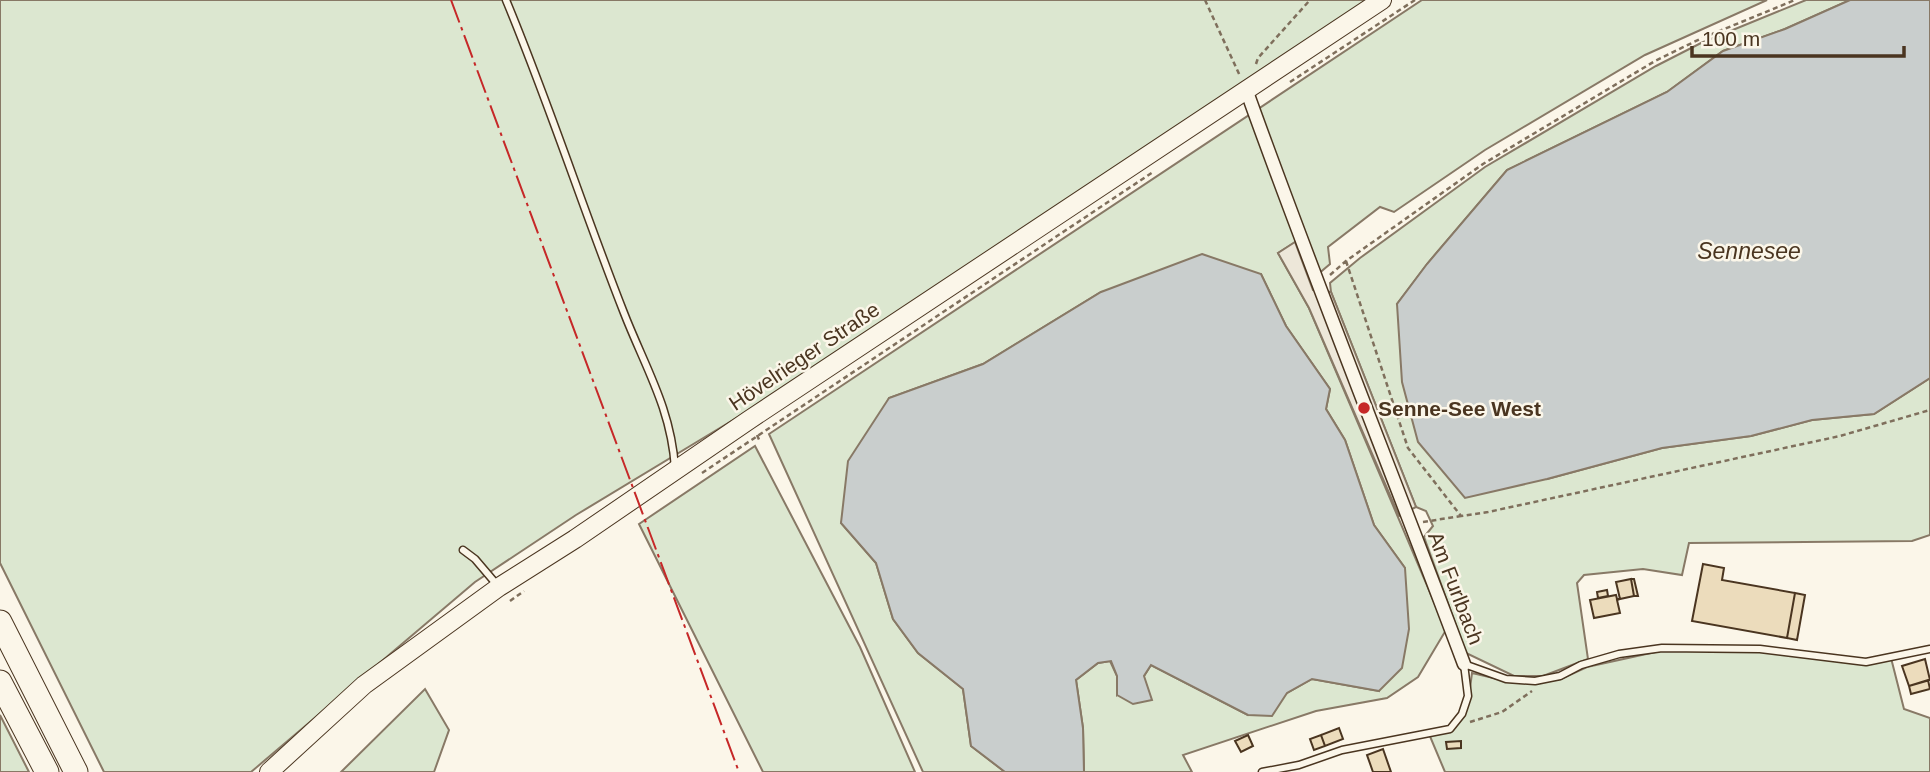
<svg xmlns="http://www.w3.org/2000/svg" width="1930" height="772" font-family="Helvetica,sans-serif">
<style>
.green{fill:#dce7d0;stroke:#887966;stroke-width:2}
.parking{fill:#ede7d9;stroke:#887966;stroke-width:2}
.water{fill:#c9cecd;stroke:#887966;stroke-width:2}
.building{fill:#ecdcbc;stroke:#4a3520;stroke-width:2}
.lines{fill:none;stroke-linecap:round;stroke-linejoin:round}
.lane-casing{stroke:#4a3520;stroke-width:9}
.street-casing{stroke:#4a3520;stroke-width:15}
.secondary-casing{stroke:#4a3520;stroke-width:20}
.highway-casing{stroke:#4a3520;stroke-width:25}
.path{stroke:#7f6f5c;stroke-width:2.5;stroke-dasharray:5 3.5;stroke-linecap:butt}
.lane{stroke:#fbf6e9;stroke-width:6}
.street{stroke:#fbf6e9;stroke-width:12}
.secondary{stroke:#fbf6e9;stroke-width:18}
.highway{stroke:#fbf6e9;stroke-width:23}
.power{stroke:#c62828;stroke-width:2;stroke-dasharray:24 5 3.5 5;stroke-linecap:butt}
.poi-dot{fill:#c62828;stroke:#fbf6e9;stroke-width:2.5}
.labels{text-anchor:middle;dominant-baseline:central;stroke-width:5;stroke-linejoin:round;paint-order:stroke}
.street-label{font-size:21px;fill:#4a3520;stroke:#fbf6e9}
.poi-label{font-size:21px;font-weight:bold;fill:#4a3520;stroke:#fbf6e9;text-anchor:start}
.water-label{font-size:23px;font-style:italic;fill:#4a3520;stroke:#fbf6e9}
</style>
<rect width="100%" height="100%" fill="#fbf6e9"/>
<path class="green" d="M0,0H1367L743,414L576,515L475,582L251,772H104L0,563Z
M1422,0H1767L1645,55L1485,150L1394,212L1380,207L1328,247L1330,264L1317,275L1305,236L1278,253L1309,308L1446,630L1418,677L1387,698L1316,711L1183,755L1192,772H1084L1083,728L1076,680L1098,663L1110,661L1117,676V695L1144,676L1151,665L1248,715L1312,679L1379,691L1405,568L1374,525L1345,440L1326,409L1330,389L1286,326L1261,274L1101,292L983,364L889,398L841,523L876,563L893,619L918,653L963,689L971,746L1005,772H923L769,434Z
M1806,0H1850L1785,29L1723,51L1667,92L1507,170L1427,264L1397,304L1547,479L1662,448L1751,436L1812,420L1874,414L1930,378V535L1912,541L1689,543L1682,575L1643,569L1584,575L1577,583L1588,659L1543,676H1514L1466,653L1424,537L1433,526L1426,511L1416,507L1331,292L1330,283L1360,258L1485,167L1656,66L1701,43Z
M755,446L860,647L915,772H763L639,524Z
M1660,651H1760L1866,664L1891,658L1904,709L1930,718V772H1445L1429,734L1450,730L1469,696L1472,673L1515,683H1535L1561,679L1587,667Z
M425,689L449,730L434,772H341Z
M0,715L29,772H0Z"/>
<path class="parking" d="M1295,242L1313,290L1331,292L1416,507L1399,516L1309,308L1278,253Z"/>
<path class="water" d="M1850,0H1930V378L1874,414L1812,420L1751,436L1662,448L1547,479L1465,498L1418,442L1402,382L1397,304L1427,264L1507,170L1667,92L1723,51L1785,29Z
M1202,254L1261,274L1286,326L1330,389L1326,409L1345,440L1374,525L1405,568L1409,629L1402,668L1379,691L1312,679L1287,693L1272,716L1248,715L1151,665L1144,676L1152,700L1133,704L1117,695V676L1111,661L1098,663L1076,680L1083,728L1084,772H1005L971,746L963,689L918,653L893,619L876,563L841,523L848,461L889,398L983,364L1101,292Z"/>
<path class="building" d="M1703,564L1724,568L1722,580L1795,593L1787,638L1692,621Z
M1631,579L1634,596L1620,599L1616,582Z
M1631,579H1634L1638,596H1634Z
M1607,590L1608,596L1598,598L1597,592Z
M1795,593L1805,595L1797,640L1787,638Z
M1616,595L1617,599H1620L1617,600L1620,613L1594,618L1590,600Z
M1925,659L1930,680L1909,686L1902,666Z
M1928,680L1930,689L1911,694L1909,686Z
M1339,728L1343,739L1325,746L1321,735Z
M1248,735L1253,746L1241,752L1235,741Z
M1321,735L1325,746L1314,750L1310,739Z
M1461,741V748L1447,749L1446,742Z
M1383,749L1391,772H1373L1367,755Z"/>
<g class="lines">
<g class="lane-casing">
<path id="lane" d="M506,0C549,103 583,209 624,313C645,367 671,408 675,468
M463,550L475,559L498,586
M1262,772L1299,765L1342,750L1450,729L1462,714L1468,696L1464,664L1506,679L1535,681L1560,676L1581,665L1619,654L1662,648L1760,649L1866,662L1930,649"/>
</g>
<g class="street-casing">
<path id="street" d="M1246,89C1315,282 1392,472 1464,664"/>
</g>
<g class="secondary-casing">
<path id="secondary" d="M269,772L364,685L499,587L575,539L749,420L1382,0"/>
</g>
<g class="highway-casing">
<path id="highway" d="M0,622L76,772
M0,682L47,772"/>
</g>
<path class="path" d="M1205,0L1240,76
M1256,64L1258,58L1310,0
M1290,82L1415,0
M1346,261L1408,448L1461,516L1488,512L1840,436L1930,410
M1330,275L1346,261L1483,164L1655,61L1700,39L1795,0
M757,435L760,442
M702,473L1153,172
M1423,522L1461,516
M510,601L524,591
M1470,722L1502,712L1532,691"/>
<use href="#lane" class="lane"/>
<use href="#street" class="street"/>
<use href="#secondary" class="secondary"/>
<use href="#highway" class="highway"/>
<path class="power" d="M451,0L739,772"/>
</g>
<circle class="poi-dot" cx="1364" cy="408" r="7"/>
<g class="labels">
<g class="street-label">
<text transform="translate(804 356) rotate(-34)">Hövelrieger Straße</text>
<text transform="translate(1456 588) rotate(69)">Am Furlbach</text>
</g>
<g class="poi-label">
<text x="1378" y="408">Senne-See West</text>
</g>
<g class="water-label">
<text x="1749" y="251">Sennesee</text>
</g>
</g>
<path d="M1692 46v10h212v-10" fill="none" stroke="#4a3520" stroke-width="3.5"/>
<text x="1702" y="46" font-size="21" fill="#4a3520" stroke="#fbf6e9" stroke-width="5" paint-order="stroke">100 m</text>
</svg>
